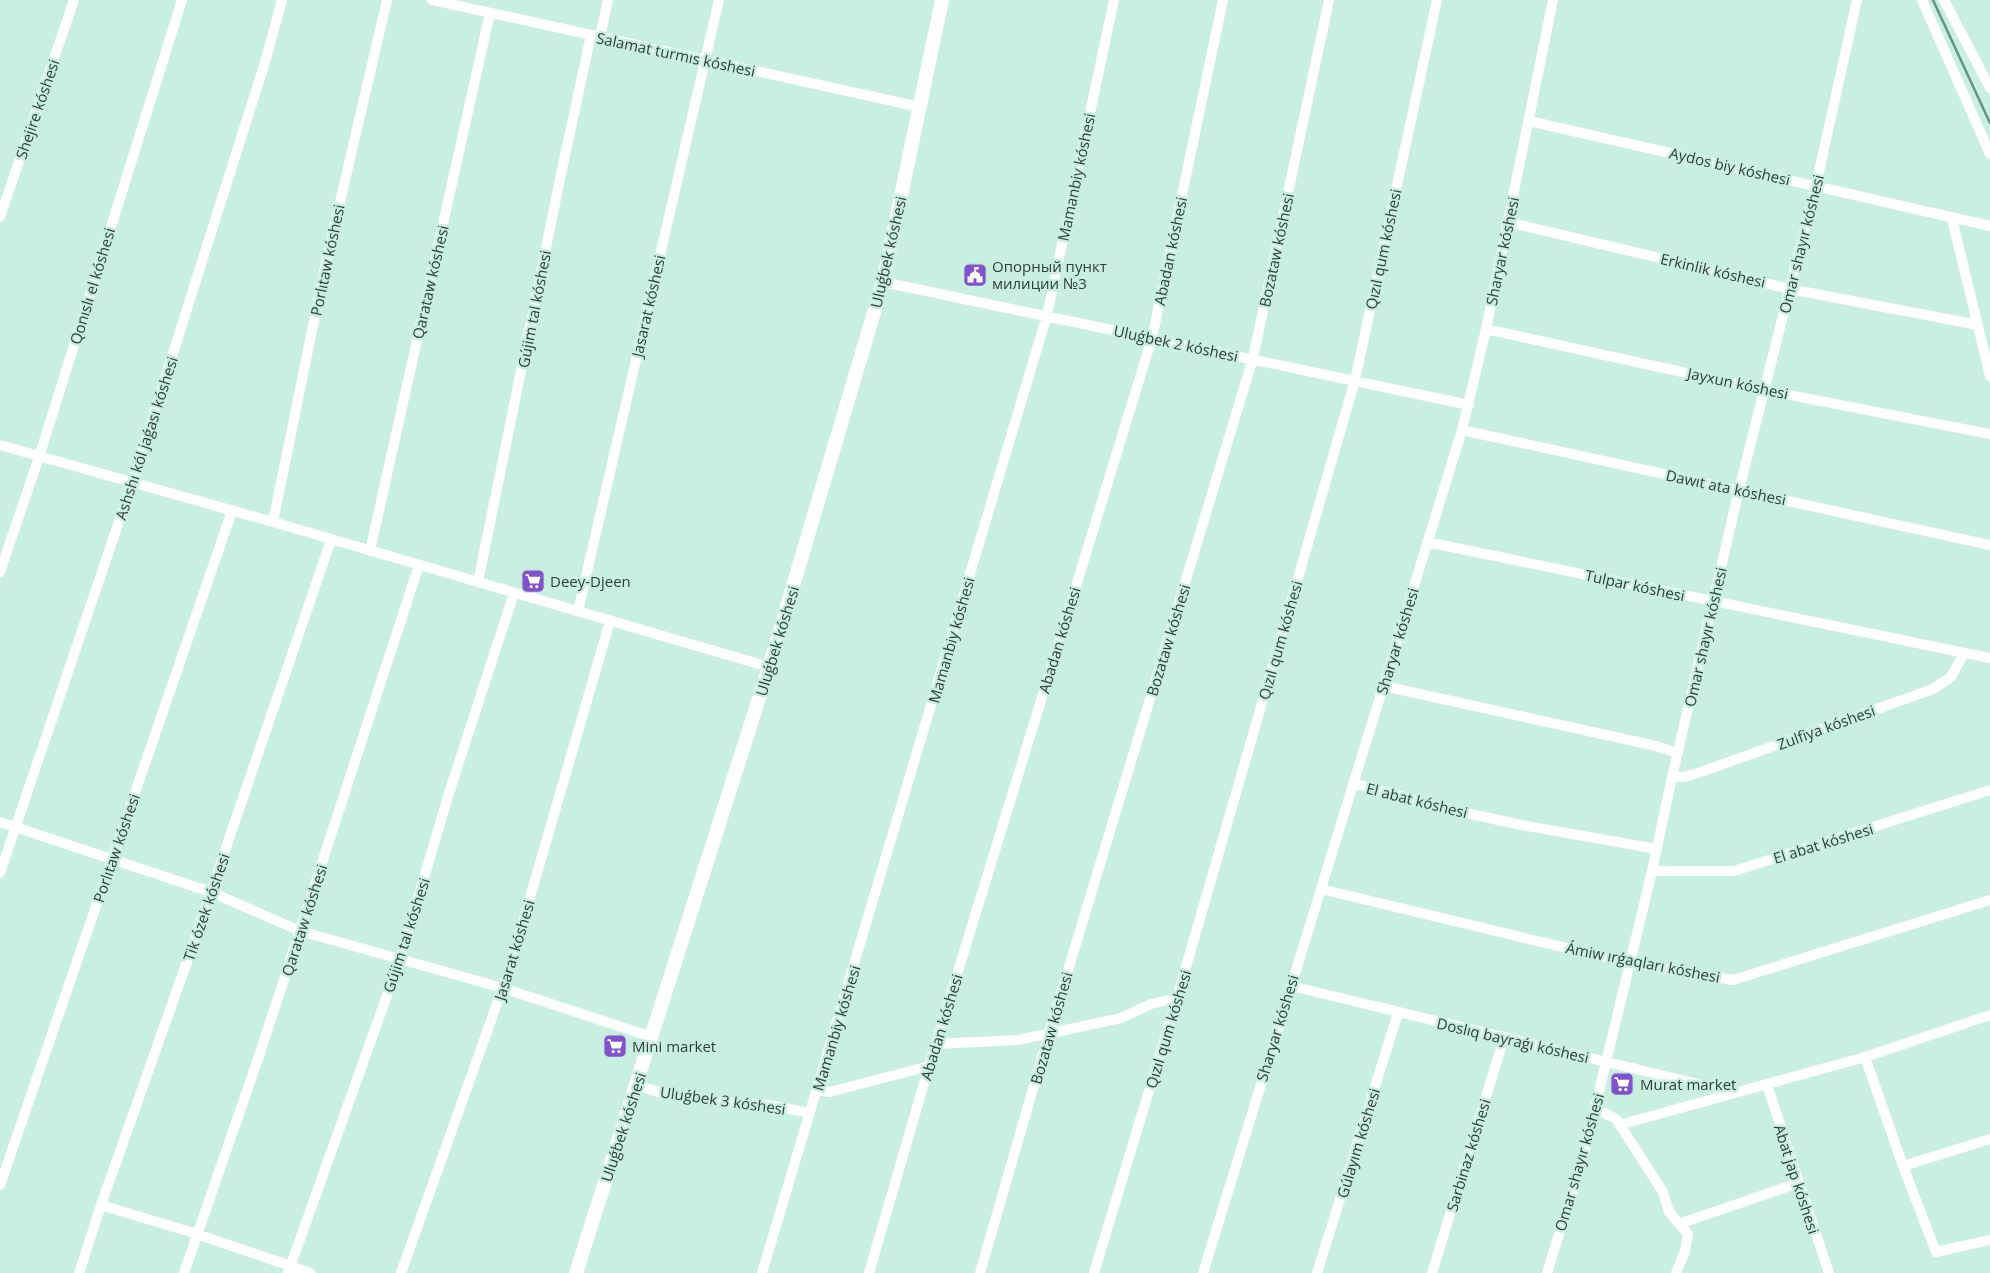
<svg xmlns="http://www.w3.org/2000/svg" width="1990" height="1273" font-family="'Open Sans',sans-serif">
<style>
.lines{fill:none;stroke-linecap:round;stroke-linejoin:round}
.stream{stroke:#649485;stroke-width:2.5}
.street{stroke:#fff;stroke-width:10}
.secondary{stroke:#fff;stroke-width:14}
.labels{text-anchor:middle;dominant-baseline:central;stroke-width:5;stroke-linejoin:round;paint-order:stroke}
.street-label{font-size:15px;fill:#2f3e39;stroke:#c9efe1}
.poi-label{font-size:15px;fill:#2f3e39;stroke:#c9efe1;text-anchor:start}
</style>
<rect width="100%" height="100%" fill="#c9efe1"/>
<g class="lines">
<path class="stream" d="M1933,0L1990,123"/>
<path class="street" d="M432,0L920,107
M1922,0L1990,154
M1944,0L1990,88
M600,37L608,0
M1529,121L1990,226
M0,217L74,0
M1952,219L1990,376
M1508,222L1790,289L1978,325
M883,282L1469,405
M1486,329L1764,390L1990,434
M1462,430L1990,545
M0,445L273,522L769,667
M273,522L326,262L387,0
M1427,542L1990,658
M370,551L490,13
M0,572L39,457L182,0
M478,582L560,179L591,35
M578,611L719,0
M1383,686L1652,745L1678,753
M1672,777H1684L1698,773L1933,689L1951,677L1964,653
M1353,783L1448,809L1521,825L1657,849
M0,822L211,892L300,931L503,988L652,1037
M1652,871H1734L1990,790
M0,873L132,483L266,59L282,0
M1321,889L1629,963L1733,980L1990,900
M1291,986L1736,1093
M936,1044L1018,1040L1121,1018L1151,1004L1177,998
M1865,1057L1903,1166L1936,1252L1990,1240
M637,1085L661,1093L725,1102L768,1105L810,1113
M1767,1085L1829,1273
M817,1090L830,1092L929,1066
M1595,1108L1616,1119L1663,1192L1669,1212L1688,1234L1685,1251L1676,1273
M1619,1125L1865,1057L1990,1015
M1903,1166L1990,1139
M0,1185L232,511
M101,1205L197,1234L311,1273
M1679,1224L1798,1183
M79,1273L101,1205L189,956L331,540
M184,1273L259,1056L419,565
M288,1273L400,959L449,793L514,593
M401,1273L509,970L610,621
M762,1273L1047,315L1114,0
M869,1273L929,1066L1152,338L1223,0
M980,1273L1049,1033L1253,358L1329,0
M1094,1273L1177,998L1355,380L1437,0
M1203,1273L1462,430L1486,329L1553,0
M1317,1273L1398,1013
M1432,1273L1504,1038
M1547,1273L1585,1150L1652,871L1672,777L1739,490L1816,185L1857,0"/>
<path class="secondary" d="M576,1273L769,667L883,282L942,0"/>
</g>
<defs>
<g id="civic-square" transform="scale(1.25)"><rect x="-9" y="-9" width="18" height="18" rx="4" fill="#8152ca" stroke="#c9efe1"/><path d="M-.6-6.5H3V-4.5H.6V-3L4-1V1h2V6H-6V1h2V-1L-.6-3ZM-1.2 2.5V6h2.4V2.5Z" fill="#fff"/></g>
<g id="supermarket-square" transform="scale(1.25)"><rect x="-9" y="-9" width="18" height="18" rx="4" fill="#8152ca" stroke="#c9efe1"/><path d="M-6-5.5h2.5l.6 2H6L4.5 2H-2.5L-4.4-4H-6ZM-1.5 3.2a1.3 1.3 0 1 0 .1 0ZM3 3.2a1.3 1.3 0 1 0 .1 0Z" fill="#fff"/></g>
</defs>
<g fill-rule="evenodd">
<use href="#civic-square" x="975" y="275"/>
<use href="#supermarket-square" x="533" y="581"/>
<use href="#supermarket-square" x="615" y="1046"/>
<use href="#supermarket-square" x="1622" y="1084"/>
</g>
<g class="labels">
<g class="street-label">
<text transform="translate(676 54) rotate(12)">Salamat turmıs kóshesi</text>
<text transform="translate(37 109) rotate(-71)">Shejire kóshesi</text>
<text transform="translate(1730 166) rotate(13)">Aydos biy kóshesi</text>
<text transform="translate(1076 177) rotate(-78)">Mamanbiy kóshesi</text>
<text transform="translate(1801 244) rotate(-76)">Omar shayır kóshesi</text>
<text transform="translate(1383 249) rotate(-78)">Qızıl qum kóshesi</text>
<text transform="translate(1276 250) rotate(-78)">Bozataw kóshesi</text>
<text transform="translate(1170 251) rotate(-78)">Abadan kóshesi</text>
<text transform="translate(1502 251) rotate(-78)">Sharyar kóshesi</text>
<text transform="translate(888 252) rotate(-77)">Uluǵbek kóshesi</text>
<text transform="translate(327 260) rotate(-78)">Porlıtaw kóshesi</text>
<text transform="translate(1713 270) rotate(13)">Erkinlik kóshesi</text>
<text transform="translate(430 282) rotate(-77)">Qarataw kóshesi</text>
<text transform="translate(92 286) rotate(-73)">Qonıslı el kóshesi</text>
<text transform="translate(648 306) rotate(-77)">Jasarat kóshesi</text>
<text transform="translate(534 309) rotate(-79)">Gújim tal kóshesi</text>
<text transform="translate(1176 343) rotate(12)">Uluǵbek 2 kóshesi</text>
<text transform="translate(1738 383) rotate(12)">Jayxun kóshesi</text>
<text transform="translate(146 438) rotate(-72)">Ashshı kól jaǵası kóshesi</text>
<text transform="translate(1726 487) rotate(12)">Dawıt ata kóshesi</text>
<text transform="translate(1635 585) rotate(12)">Tulpar kóshesi</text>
<text transform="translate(1705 637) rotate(-77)">Omar shayır kóshesi</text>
<text transform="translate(951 640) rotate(-74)">Mamanbiy kóshesi</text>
<text transform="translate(1059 640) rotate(-73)">Abadan kóshesi</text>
<text transform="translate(1168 640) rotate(-73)">Bozataw kóshesi</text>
<text transform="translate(1280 640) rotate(-74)">Qızıl qum kóshesi</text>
<text transform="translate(777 641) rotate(-73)">Uluǵbek kóshesi</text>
<text transform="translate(1397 641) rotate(-73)">Sharyar kóshesi</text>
<text transform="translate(1826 727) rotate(-20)">Zulfiya kóshesi</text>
<text transform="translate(1417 800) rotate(14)">El abat kóshesi</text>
<text transform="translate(1823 843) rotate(-17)">El abat kóshesi</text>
<text transform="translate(116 848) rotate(-71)">Porlıtaw kóshesi</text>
<text transform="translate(206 907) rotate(-71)">Tik ózek kóshesi</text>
<text transform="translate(304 920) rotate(-72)">Qarataw kóshesi</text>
<text transform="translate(406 935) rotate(-72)">Gújim tal kóshesi</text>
<text transform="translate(514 950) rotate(-73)">Jasarat kóshesi</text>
<text transform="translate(1643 962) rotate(11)">Ámiw ırǵaqları kóshesi</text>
<text transform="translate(941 1027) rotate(-73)">Abadan kóshesi</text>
<text transform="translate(836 1028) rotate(-73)">Mamanbiy kóshesi</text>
<text transform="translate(1051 1028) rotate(-74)">Bozataw kóshesi</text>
<text transform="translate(1277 1028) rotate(-73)">Sharyar kóshesi</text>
<text transform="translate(1168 1029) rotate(-73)">Qızıl qum kóshesi</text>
<text transform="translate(1513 1040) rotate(13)">Doslıq bayraǵı kóshesi</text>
<text transform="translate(723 1100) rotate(8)">Uluǵbek 3 kóshesi</text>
<text transform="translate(623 1127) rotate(-72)">Uluǵbek kóshesi</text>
<text transform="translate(1358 1143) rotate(-73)">Gúlayım kóshesi</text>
<text transform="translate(1468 1155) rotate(-73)">Sarbinaz kóshesi</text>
<text transform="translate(1579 1162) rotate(-74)">Omar shayır kóshesi</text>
<text transform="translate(1797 1179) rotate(72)">Abat jap kóshesi</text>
</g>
<g class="poi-label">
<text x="992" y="266">Опорный пункт<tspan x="992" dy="17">милиции №3</tspan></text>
<text x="550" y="581">Deey-Djeen</text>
<text x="632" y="1046">Mini market</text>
<text x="1640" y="1084">Murat market</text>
</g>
</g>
</svg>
